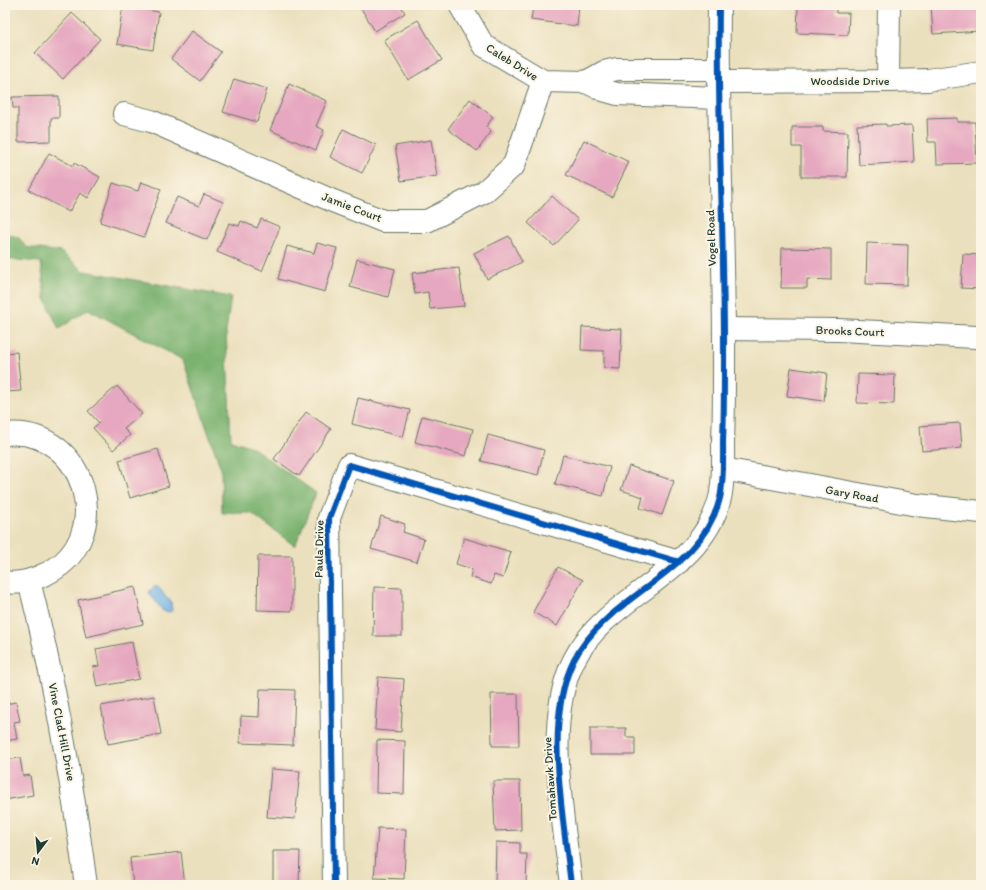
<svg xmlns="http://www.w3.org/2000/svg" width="986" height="890" font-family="Itim,sans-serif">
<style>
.forest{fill:#7ab26f;stroke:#4c7852}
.water{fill:#75b2e7;stroke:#4a788e}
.building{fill:#e6a8c0}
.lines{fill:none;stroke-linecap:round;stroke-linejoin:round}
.street-casing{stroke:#667664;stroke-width:24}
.secondary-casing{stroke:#667664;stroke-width:24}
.street{stroke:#fff;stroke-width:22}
.secondary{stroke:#fff;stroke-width:22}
.cycleway-casing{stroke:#fcf5e5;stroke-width:8}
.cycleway{stroke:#0057b8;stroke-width:6}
.labels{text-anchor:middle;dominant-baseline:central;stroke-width:4;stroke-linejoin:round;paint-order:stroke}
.street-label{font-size:12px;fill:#1f3d34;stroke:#fcf5e5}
</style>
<rect width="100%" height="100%" fill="#fcf5e5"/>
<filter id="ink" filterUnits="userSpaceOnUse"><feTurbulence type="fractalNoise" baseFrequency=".025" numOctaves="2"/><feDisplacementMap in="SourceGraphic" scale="8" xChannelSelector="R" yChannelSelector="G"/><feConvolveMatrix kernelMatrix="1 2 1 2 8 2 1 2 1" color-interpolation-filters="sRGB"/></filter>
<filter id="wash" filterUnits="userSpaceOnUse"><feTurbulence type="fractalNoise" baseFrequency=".012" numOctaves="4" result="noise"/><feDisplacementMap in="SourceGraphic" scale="16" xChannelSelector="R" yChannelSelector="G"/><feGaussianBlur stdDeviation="0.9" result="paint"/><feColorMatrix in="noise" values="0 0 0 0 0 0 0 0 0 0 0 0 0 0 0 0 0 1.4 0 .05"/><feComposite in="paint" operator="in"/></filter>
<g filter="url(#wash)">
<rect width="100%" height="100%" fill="#ebe0bd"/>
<path class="forest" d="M5,234L18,237L26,247L61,252L84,271L231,297L226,331L231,440L252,447L316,493L295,546L251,513H222L221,469L183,360L88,309L59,329L45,298L41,262L5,259Z"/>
<path class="water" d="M156,586C163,589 163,598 171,601L172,611L169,612L163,611L149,593L150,590Z"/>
<g id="blocks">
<path class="building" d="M359,5H400L405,13L375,31Z
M526,5H579L577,26L531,20L533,7Z
M798,5H836V13H849L848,35L797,33Z
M931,5H981V31L933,34Z
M123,6L159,12L153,50L117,44Z
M72,13L100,39L63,79L35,53Z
M418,20L442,60L408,80L384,40Z
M192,31L221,52L200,81L171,59Z
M234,79L267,89L257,122L223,112Z
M289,84L327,101L316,126L324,130L316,150L270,130Z
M59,96V118H51V141L18,142V108H13L12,97Z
M470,99L493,117L486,127L491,132L477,151L448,129Z
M957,118V122H975L977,163L937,164L936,142H928L927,119Z
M886,124V126L912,125L914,162L859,165L857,125Z
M792,127H823V131L848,132L847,177H801V147H792Z
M343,129L376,145L362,173L330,157Z
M431,140L437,176L401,181L395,146Z
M584,140L629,162L612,197L566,175Z
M49,153L73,166L74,163L100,177L88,198L80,193L69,212L29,190Z
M141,182L161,189L144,237L100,222L113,183L138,191Z
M204,194L223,202L207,240L166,223L177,197L199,206Z
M552,196L578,220L554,246L528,223Z
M261,219L280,227L262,271L217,252L229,223L239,226L241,221L257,228Z
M509,236L522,262L487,279L474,253Z
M317,243L337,248L325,292L278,279L287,246L314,253Z
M867,243L908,245L907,285L866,284Z
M782,248L831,249V280L807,279V288H781Z
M963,254L981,255V289L961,288Z
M357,259L395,269L388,297L350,287Z
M459,268L464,306L430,309L428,292L415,294L412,273Z
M582,327L622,329L620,369L604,368V351L581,350Z
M17,352L21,391L5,392V353Z
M791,368L827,373L824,401L787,396Z
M858,374L895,375L894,404L857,403Z
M117,386L142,414L124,429L130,435L113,450L93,428L99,423L88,411Z
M358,398L410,410L403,437L352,424Z
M306,412L331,429L299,476L274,459Z
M422,416L473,429L466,456L415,442Z
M960,423L962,448L922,451L920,426Z
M488,435L544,450L538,475L481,461Z
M158,449L169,486L130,498L119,460Z
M563,455L610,467L603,496L555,484Z
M629,466L674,481L662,515L640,508L643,497L621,490Z
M381,516L405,524L403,532L424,539L417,562L371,549Z
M464,538L511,552L503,578L494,575L491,584L470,577L472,569L456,564Z
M258,556H292V611L257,610Z
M558,567L583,580L557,626L533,612Z
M135,587L143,624L86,637L78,600Z
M374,587L402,588V636H373Z
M132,642L139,679L97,687L93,667L99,666L96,649Z
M378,677L404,679L401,732L375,730Z
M260,689L295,690L293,745L240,743L241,716L259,717Z
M491,694H518L519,746H492Z
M154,696L161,734L108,744L101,706Z
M16,702L20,721L14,722L17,739L5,741V704Z
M590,728H626V737H635V755H590Z
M377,740L405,741L404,794L376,793Z
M20,758L23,776L30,775L33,795L5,800V760Z
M271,769L300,771L295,819L267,817Z
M493,781H520L521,830L495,831Z
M378,828L406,829L404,879L374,878Z
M496,842L520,843V854H527L526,885H495Z
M273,851H300L299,885H273Z
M181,852L185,885H133L130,858Z"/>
</g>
</g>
<g filter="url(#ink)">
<use href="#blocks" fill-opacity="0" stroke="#667664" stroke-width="1"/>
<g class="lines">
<g class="street-casing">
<path id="street" d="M460,5L483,45L543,81L586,82L603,90L617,94L718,98
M888,81L889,5
M586,82L604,72L617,69H718
M718,82L888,81L928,80L981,72
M124,114L151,121L333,201L383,221H427L484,192L514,165L543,81
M725,329L839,330L976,337
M5,434C88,425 119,545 41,576C30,581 17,584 5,582
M723,469L917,505L981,512
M29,581C55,682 72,781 86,885
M334,885L329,518L349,465L679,562"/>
</g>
<g class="secondary-casing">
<path id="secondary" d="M571,885C564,819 543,721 574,660C608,593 701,575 720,498C724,480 723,460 723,441C724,417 724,394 724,370C725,248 717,127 719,5"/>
</g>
<use href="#street" class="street"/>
<use href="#secondary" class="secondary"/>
<g class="cycleway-casing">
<path id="cycleway" d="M334,885L329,518L349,465L679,562
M571,885C564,819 543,721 574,660C608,593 701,575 720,498C724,480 723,460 723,441C724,417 724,394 724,370C725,248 717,127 719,5"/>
</g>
<use href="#cycleway" class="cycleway"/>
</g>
</g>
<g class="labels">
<g class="street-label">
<text transform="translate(512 62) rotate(32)">Caleb Drive</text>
<text x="850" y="81">Woodside Drive</text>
<text transform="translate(352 207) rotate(21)">Jamie Court</text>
<text transform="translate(711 238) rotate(-92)">Vogel Road</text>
<text transform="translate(850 331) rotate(2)">Brooks Court</text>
<text transform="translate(852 494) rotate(10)">Gary Road</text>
<text transform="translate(319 549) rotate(-89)">Paula Drive</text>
<text transform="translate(62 732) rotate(79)">Vine Clad Hill Drive</text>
<text transform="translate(550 779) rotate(-94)">Tomahawk Drive</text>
</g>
</g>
<rect width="986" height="890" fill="none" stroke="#fcf5e5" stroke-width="20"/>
<g transform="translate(38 852) rotate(196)" stroke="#fcf5e5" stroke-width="3" paint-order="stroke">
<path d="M0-3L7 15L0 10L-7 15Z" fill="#1f3d34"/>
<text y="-6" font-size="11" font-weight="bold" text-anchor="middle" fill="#1f3d34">N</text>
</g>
</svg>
